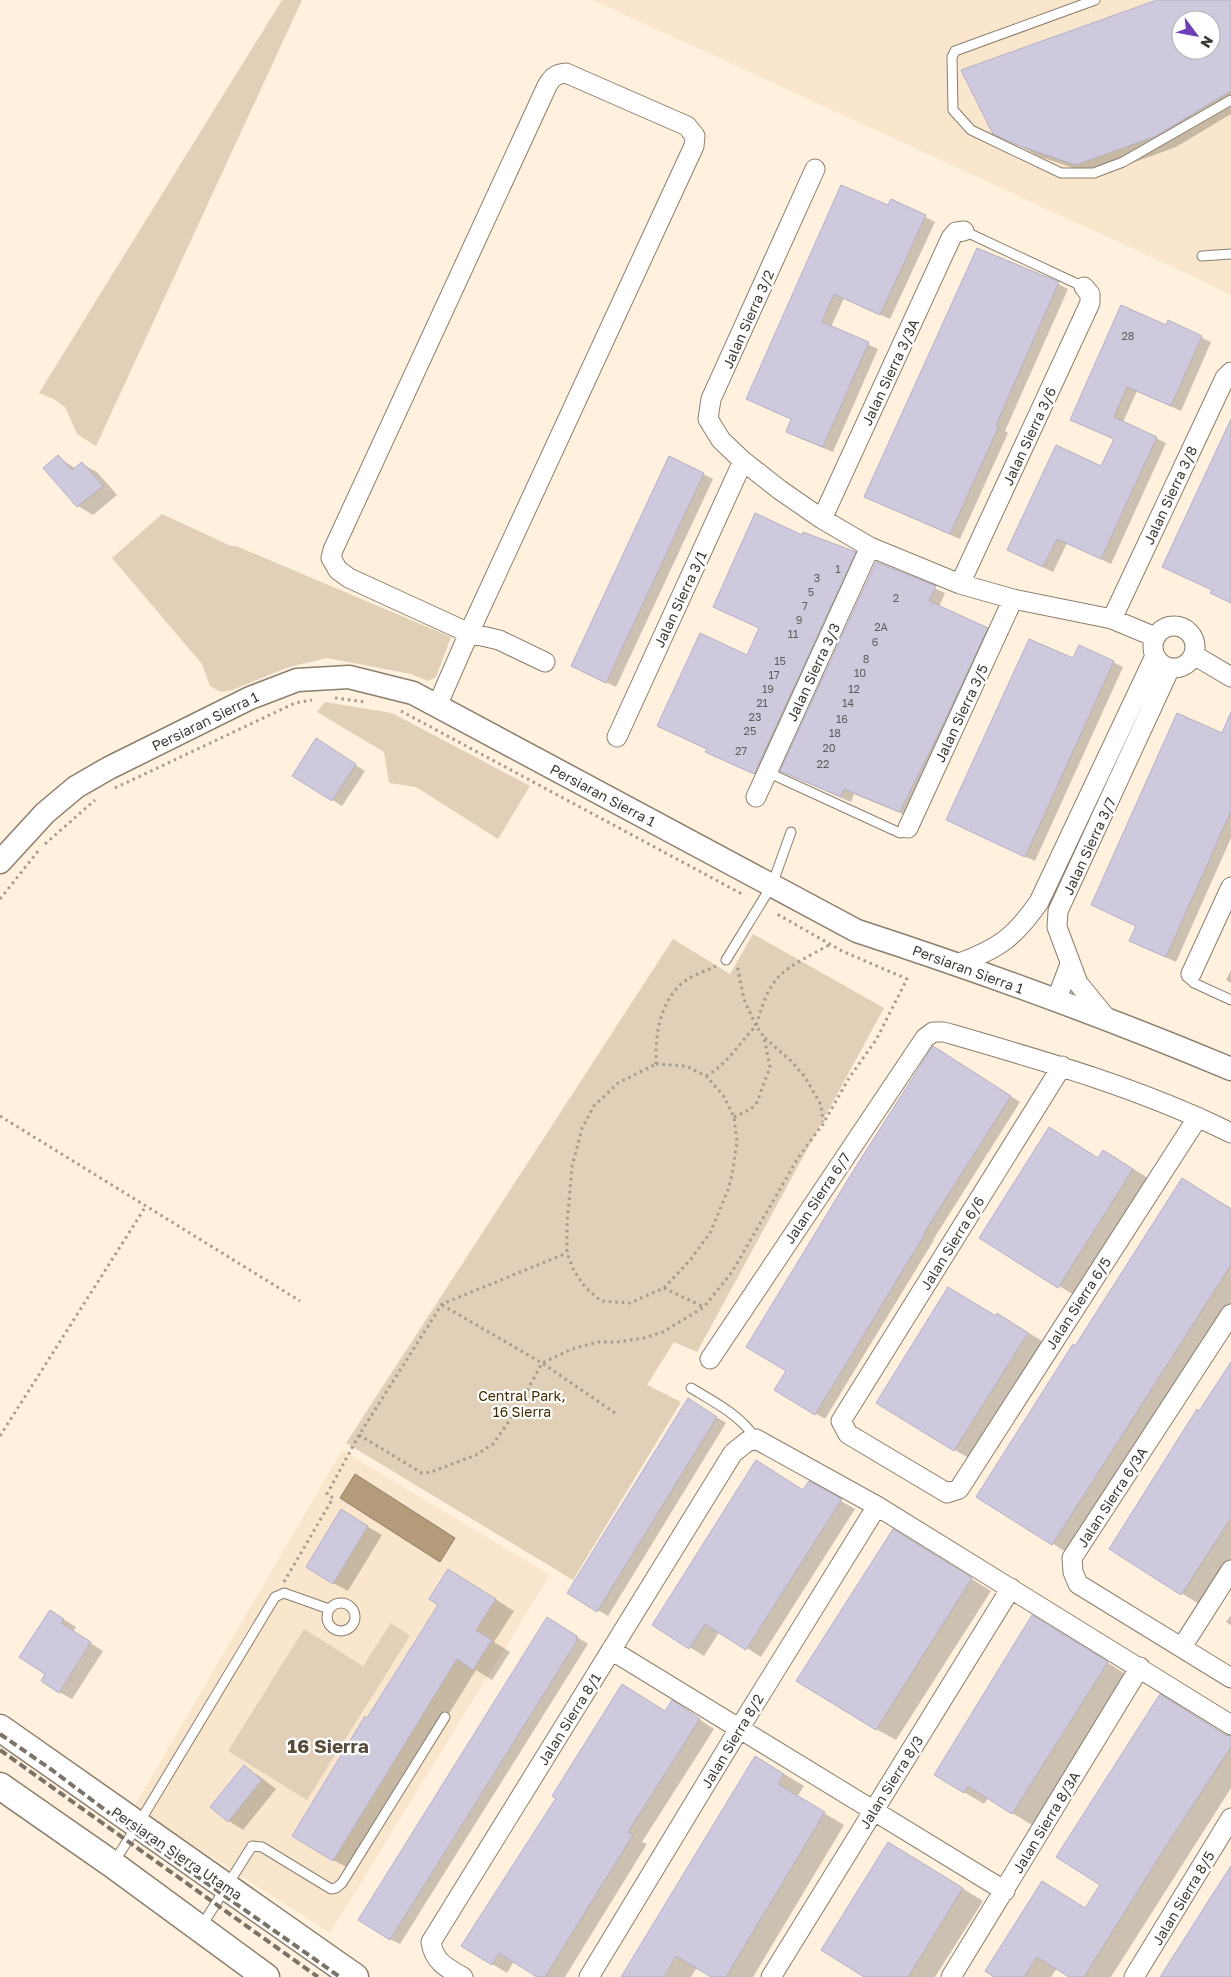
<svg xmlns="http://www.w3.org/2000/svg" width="1231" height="1977" font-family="'Golos Text',sans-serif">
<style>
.built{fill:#f9e6cd;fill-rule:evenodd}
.green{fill:#e1cfb7}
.water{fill:#b49c7b;stroke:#917e65}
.shadow{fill:#0003;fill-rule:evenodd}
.building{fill:#cec9dd;stroke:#b5b0c4;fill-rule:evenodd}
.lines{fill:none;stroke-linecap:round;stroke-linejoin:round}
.service-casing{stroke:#8b7e6d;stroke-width:11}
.minor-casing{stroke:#8b7e6d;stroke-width:21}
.tertiary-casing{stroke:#8b7e6d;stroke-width:25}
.secondary-casing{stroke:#8b7e6d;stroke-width:29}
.path{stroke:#a59c8e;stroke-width:3;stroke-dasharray:2.5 4;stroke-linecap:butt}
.service{stroke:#fff;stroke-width:9}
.minor{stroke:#fff;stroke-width:19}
.tertiary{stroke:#fff;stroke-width:22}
.secondary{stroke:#fff;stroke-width:26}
.rail{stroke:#7b7367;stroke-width:4;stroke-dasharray:8 4;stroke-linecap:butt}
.labels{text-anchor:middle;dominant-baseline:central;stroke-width:4.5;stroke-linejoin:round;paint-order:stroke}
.number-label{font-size:11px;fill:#625d5c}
.street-label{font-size:14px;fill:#3e3931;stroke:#fff}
.park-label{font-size:14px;fill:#452b00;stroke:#fff}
.district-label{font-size:19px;font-weight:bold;fill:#574b3c;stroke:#fff}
</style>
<rect width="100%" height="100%" fill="#fff1de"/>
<path class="built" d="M593,0H1231V295L1192,276ZM1181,20H1211V50H1181Z
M342,1450L550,1575L330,1933L134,1807Z"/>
<path class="green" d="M282,0H302L96,446L77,434L65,407L54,399L39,393Z
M162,514L231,546H236L451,637L436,677L428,681L411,674L327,658L289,667L232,690L221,692L210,686L202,664L112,558Z
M325,702L392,713L530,786L498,839L416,787L389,783L384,752L317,712Z
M753,934L884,1008L697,1352L674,1342L647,1385L681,1402L573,1580L346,1443L673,939L730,974Z
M391,1623L410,1636L307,1800L228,1751L304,1629L363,1666Z"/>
<path class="water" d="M355,1474L455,1538L440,1562L340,1498Z"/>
<path class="shadow" d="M1161,0H1231V114L1176,147L1097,176L1041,157L994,133ZM1181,20H1211V50H1181Z
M888,207L925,217L935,222L890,319L844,298L831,327L878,349L833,452L797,437L793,420L747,398Z
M1028,269L1068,289L1005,431L1008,433L960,539L865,497Z
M1169,322L1211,342L1181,411L1137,391L1123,422L1166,443L1111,564L1067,543L1053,572L1008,550L1102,468L1115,440L1071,419L1167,326Z
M58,457L76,469L82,464L97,472L117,495L93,515L78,506L44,469Z
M703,474L713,479L616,687L582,671Z
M803,536L855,553L865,558L764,778L716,757L707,752L708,750L658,726L748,656L760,628L714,607Z
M876,563L945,593L939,607L997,634L910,817L854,794L851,802L792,776Z
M1073,660L1113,662L1123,667L1035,861L947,820Z
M1222,734L1231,735V838L1176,962L1140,946L1137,926L1092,905Z
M326,746L365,771L342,806L294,775Z
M1231,970V983L1226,980Z
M943,1053L1020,1102L933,1240H934L825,1419L776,1390L787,1371Z
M1104,1151L1153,1181L1079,1298L980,1238L1099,1159Z
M1182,1179L1231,1208V1308L1072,1556L978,1496Z
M996,1317L1018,1326L1048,1345L974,1461L955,1450Z
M1231,1364V1560L1202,1606L1111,1549Z
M697,1405L726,1423L608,1616L569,1593Z
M809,1483L855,1509L761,1657L720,1631L704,1656L654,1625L804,1491Z
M356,1520L382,1535L348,1591L333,1583Z
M913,1542L991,1591L896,1740L876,1729Z
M467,1581L514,1611L494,1642L510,1652L492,1680L476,1670L352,1870L333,1860L368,1719Z
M1231,1615V1625L1226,1622Z
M63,1619L76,1627L73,1632L103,1651L72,1699L59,1692L47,1673L21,1657Z
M557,1624L588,1644L400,1944L390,1939Z
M1053,1628L1127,1675L1032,1825L988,1798L984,1804L964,1792Z
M1180,1707L1231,1739V1788L1111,1977H1071L1057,1968L1051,1977H996L1086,1909L1101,1885Z
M687,1711L714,1729L642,1842L647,1844L565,1977H539L514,1961L507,1973L463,1946L666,1712Z
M244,1767L259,1776L276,1789L243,1830L229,1821Z
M776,1769L804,1786L797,1797L844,1825L753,1977H713L697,1967L691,1977H623Z
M908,1855L983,1901L935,1977H867Z"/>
<path class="building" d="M1157,0H1231V91L1156,136L1076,165L1020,146L993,134L961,70ZM1181,20H1211V50H1181Z
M841,185L888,205L891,199L926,215L880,315L834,294L822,322L869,342L823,447L786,432L791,419L746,399Z
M977,248L1059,282L996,425L999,426L950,534L864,497Z
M1121,305L1166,325L1168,320L1202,336L1171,406L1127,387L1114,417L1157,437L1101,559L1057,539L1043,567L1007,550L1056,445L1101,466L1114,439L1070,420Z
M1231,419V603L1210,593L1212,590L1162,567Z
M58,455L72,470L82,462L103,486L77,507L43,468Z
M669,456L704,473L606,683L571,666Z
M755,513L802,535L803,532L856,552L754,774L705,752L707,749L657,726L700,633L747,655L759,628L713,607Z
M876,562L936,586L929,601L988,628L936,739L900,812L844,789L841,797L780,771Z
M1029,639L1073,658L1079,645L1114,661L1025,857L946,820Z
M1231,712V811L1166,957L1129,941L1136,926L1091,905L1177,713L1222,733Z
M316,738L356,764L332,801L292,776Z
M933,1046L1011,1096L924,1233L925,1234L815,1415L774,1390L786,1371L746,1347L855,1168Z
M1049,1127L1098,1158L1103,1150L1133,1169L1058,1288L979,1238Z
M1182,1178L1231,1209V1265L1052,1545L976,1497L1073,1344L1075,1346Z
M948,1287L996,1316L997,1313L1028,1333L954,1451L876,1403Z
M1231,1362V1518L1181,1595L1109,1549L1197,1409L1199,1411Z
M688,1398L717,1417L597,1612L567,1593Z
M756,1460L803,1490L809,1481L842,1499L746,1650L705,1624L689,1649L652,1625Z
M341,1509L368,1526L333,1584L306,1567Z
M893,1529L972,1578L876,1730L796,1681Z
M448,1569L496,1599L476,1630L492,1640L473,1670L457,1659L333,1861L292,1836L365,1716L367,1718L438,1605L429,1599Z
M50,1610L64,1619L61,1623L91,1642L59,1693L41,1681L45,1674L19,1657Z
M1032,1615L1108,1662L1012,1814L968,1786L964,1793L934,1775Z
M547,1617L577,1636V1641L390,1940L358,1920Z
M622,1684L665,1711L672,1700L700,1719L628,1832L633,1835L545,1977H537L499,1953L492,1965L461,1946L556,1798L552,1796Z
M1160,1694L1225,1735L1231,1736V1747L1168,1843L1084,1977H1069L1037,1957L1024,1977H994L985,1971L1042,1881L1085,1908L1100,1885L1056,1857Z
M755,1756L784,1774L778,1784L825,1812L726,1977H711L676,1956L664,1977H621Z
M244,1765L262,1780L228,1822L210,1807Z
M888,1842L963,1888L908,1977H864L821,1950Z
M1231,1866V1977H1160L1216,1889Z"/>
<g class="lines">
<g class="service-casing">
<path id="service" d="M1095,0L955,51L952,57L953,110L971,130L1061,173H1094L1123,162L1231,100
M964,231L1084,287
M1202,256L1231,254
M767,772L900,833L905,832L908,828
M726,960L772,885L791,832
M1191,974V980L1194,983L1231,1000
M691,1388C716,1403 740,1415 756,1439
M327 1617a14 14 0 1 1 28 0a14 14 0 1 1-28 0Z
M114,1862L142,1818L275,1597L284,1593L329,1609
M201,1927L252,1846L262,1847L331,1889L336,1888L342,1883L445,1717"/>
</g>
<g class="minor-casing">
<path id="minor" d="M815,169L711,399L708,419L721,440L743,461L780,490L822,519L870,547L960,584L1013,599L1112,619L1155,637
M822,519L951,238L956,232L964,231
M960,584L1090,303V294L1084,287
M1112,619L1225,378L1231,372
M1153 647a21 21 0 1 1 42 0a21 21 0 1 1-42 0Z
M1194,655L1231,677
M437,706L469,633L694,146L695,136L687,126L566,73C556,74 552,77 547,86L333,550L331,558L338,570L349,578L469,633L499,640L545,662
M617,737L743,461
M756,797L870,547
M908,828L1013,599
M957,964C998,949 1014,938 1039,902L1155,656
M1191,974L1231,887
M1056,1001L1070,964
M1108,1020L1078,983L1057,927L1058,911L1170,668
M1062,1066L841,1421L848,1434L947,1493L959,1489L1198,1117
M1231,1314L1072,1558L1073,1572L1078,1584L1231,1678
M710,1359L925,1038L933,1032H944C1041,1060 1140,1088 1231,1133
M1182,1647L1231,1570
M611,1650L1005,1891
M463,1977C447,1968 434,1962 431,1942L733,1453L748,1441L756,1439L877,1506L1231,1725
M589,1977L739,1729L877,1506
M771,1977L1011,1588
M951,1977L1140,1667
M1134,1977L1231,1818"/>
</g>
<g class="tertiary-casing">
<path id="tertiary" d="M0,862L45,813L76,787L109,768L250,698L297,680L349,677L413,693L857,931C983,972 1109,1018 1231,1069"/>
</g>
<g class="secondary-casing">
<path id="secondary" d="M0,1728L355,1977
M0,1786L112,1864L266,1977"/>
</g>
<path class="path" d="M335,698L366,702
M401,711L742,894
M115,788L295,703L312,700
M45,844L95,800
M0,899L39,850
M765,1038L791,1061L805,1077L821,1105L823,1122
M656,1064L686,1066L706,1076L723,1095L734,1117L737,1142L732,1175L728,1190L710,1233L691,1259L664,1288L630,1303L601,1301L585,1287L574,1271L567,1253V1224L572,1167L582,1128L594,1106L618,1083Z
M656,1064C655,1038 659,1007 678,987C687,977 704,972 716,966
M706,1076C728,1064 739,1043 756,1026L744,999L737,965
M0,1116L300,1301
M734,1117L751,1109L757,1102L770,1067L764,1037L756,1026C771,972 782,971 829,945
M664,1288L704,1307
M442,1305L542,1363L615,1413
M359,1435L422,1473L431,1472L476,1455L493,1444L517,1410L542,1363L572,1349L598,1342H617L644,1338L663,1332L704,1307L732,1272L798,1158L823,1124L849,1078L876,1040L907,979L842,951L777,914
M0,1436L146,1206
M284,1582L333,1498L327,1494L359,1435L442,1304L567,1253"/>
<use href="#service" class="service"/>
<use href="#minor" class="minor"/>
<use href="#tertiary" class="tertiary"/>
<use href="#secondary" class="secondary"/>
<path class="rail" d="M0,1734L52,1770L141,1837L340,1977
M0,1750L318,1977"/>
</g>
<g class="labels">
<g class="number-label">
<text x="1128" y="335">28</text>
<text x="838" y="568">1</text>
<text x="817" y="577">3</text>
<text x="811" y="591">5</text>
<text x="896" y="597">2</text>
<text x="805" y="605">7</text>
<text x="799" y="619">9</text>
<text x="881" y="626">2A</text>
<text x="793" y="633">11</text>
<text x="875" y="641">6</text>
<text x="866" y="658">8</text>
<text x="780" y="660">15</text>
<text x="860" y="672">10</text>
<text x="774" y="674">17</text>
<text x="768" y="688">19</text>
<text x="854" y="688">12</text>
<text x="762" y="702">21</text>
<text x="848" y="702">14</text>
<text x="755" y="716">23</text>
<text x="842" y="718">16</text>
<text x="750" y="730">25</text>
<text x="835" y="732">18</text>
<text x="829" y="747">20</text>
<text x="741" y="750">27</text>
<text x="823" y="763">22</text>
</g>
<g class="street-label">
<text transform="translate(748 319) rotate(-66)">Jalan Sierra 3/2</text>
<text transform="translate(890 372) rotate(-65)">Jalan Sierra 3/3A</text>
<text transform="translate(1029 436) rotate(-65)">Jalan Sierra 3/6</text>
<text transform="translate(1170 495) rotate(-65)">Jalan Sierra 3/8</text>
<text transform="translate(680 599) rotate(-65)">Jalan Sierra 3/1</text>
<text transform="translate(813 672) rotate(-65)">Jalan Sierra 3/3</text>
<text transform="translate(961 713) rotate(-65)">Jalan Sierra 3/5</text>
<text transform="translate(205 721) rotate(-26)">Persiaran Sierra 1</text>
<text transform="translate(603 795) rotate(28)">Persiaran Sierra 1</text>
<text transform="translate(1089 846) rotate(-65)">Jalan Sierra 3/7</text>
<text transform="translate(968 969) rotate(20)">Persiaran Sierra 1</text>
<text transform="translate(817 1198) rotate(-56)">Jalan Sierra 6/7</text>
<text transform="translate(952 1243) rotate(-58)">Jalan Sierra 6/6</text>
<text transform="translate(1078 1303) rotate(-57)">Jalan Sierra 6/5</text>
<text transform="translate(1112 1497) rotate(-57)">Jalan Sierra 6/3A</text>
<text transform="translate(569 1719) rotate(-58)">Jalan Sierra 8/1</text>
<text transform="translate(732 1741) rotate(-59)">Jalan Sierra 8/2</text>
<text transform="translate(891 1782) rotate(-58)">Jalan Sierra 8/3</text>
<text transform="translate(1046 1822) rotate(-59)">Jalan Sierra 8/3A</text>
<text transform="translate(177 1853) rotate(34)">Persiaran Sierra Utama</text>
<text transform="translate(1183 1898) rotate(-59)">Jalan Sierra 8/5</text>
</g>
<g class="park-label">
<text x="522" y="1395">Central Park,<tspan x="522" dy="16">16 Sierra</tspan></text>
</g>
<g class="district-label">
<text x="328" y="1745">16 Sierra</text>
</g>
</g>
<g transform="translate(1196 35) rotate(122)"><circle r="24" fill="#ffffff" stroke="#b2b0ad"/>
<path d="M0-4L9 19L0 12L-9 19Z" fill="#6e40b7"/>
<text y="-8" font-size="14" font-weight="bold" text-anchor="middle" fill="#3e3931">N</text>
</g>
</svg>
